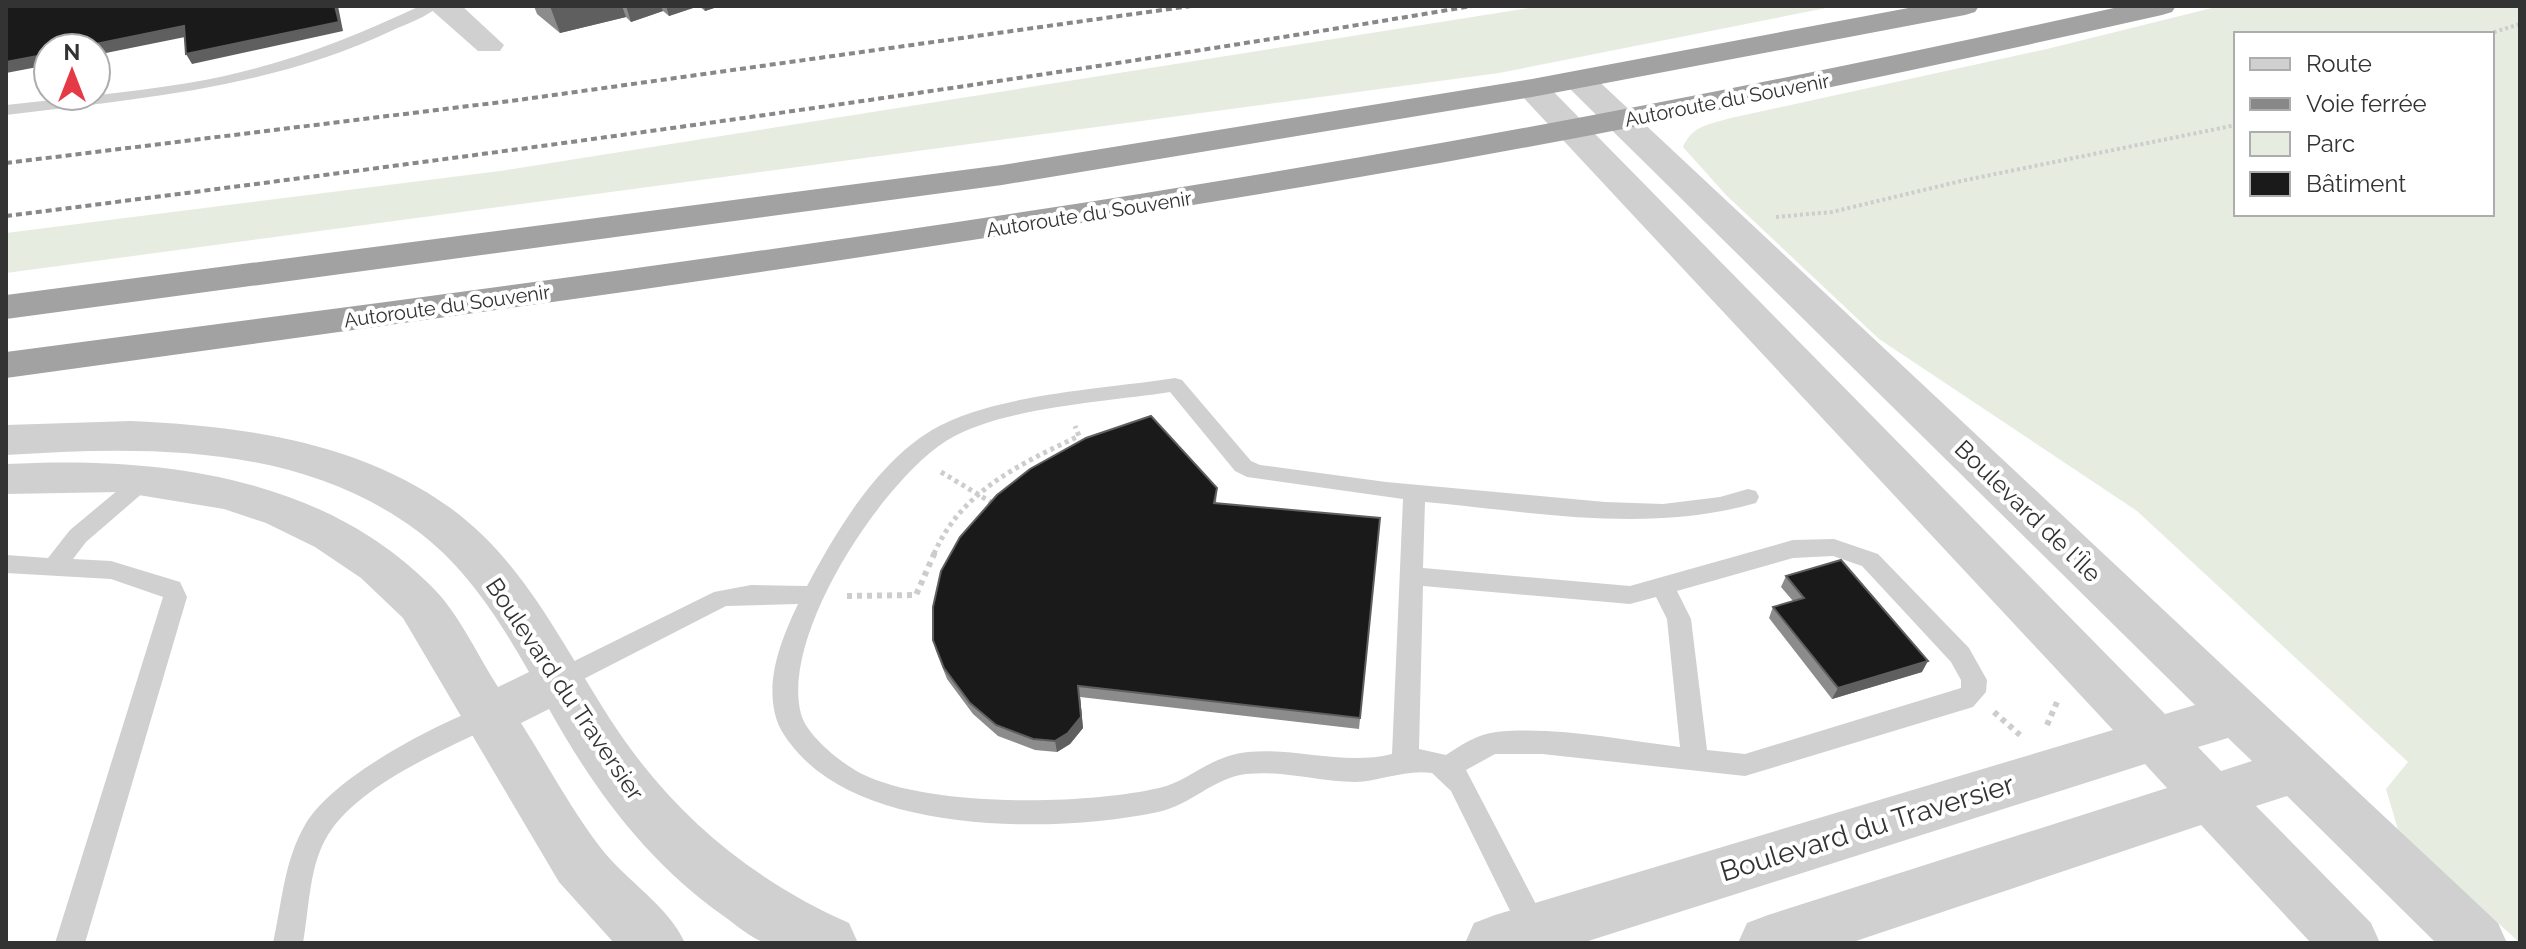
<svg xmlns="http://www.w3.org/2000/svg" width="2526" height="949" font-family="Raleway,sans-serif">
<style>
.green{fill:#e6ecdf;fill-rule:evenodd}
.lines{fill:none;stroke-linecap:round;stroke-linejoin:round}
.path-far2{stroke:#cdcdcd;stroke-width:4;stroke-dasharray:3 3;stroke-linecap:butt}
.path-far1{stroke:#cdcdcd;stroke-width:5;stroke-dasharray:4 4;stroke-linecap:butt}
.path{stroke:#cdcdcd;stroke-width:6;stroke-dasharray:5 5;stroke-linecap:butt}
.service{fill:#d0d0d0;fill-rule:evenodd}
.minor{fill:#d0d0d0;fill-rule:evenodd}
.tertiary{fill:#d0d0d0;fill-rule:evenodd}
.trunk{fill:#a2a2a2;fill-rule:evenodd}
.rail{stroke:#888;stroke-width:4;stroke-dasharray:6 4;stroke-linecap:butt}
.wall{fill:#8c8c8c}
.shaded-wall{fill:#5f5f5f}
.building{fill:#1a1a1a;stroke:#5f5f5f;stroke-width:2}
.labels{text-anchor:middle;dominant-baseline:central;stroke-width:8;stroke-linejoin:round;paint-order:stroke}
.far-street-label{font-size:20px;fill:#333;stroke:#fff}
.street-label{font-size:24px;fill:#333;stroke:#fff}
.near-street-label{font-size:28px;fill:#333;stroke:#fff}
</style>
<rect width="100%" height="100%" fill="#fff"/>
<path class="green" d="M1542,6H1836L1499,73L6,273V233L500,171Z
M2220,6H2520V943L2399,833L2386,789L2408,762L2137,511L1879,339L1726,195L1683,147C1692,125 1711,124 1731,118L2051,48ZM2236,34H2492V214H2236Z"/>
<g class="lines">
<path class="path-far2" d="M2488,34L2520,24
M1776,217L1832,212L1961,181L2236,125"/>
<path class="path-far1" d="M941,472L994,504
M934,554C961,491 1020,464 1079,436L1075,426"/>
<path class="path" d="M847,596L916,595L935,552
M1994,712L2020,735
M2047,725L2057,702"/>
<path class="service" d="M420,6H439C427,17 406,24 391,31C271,88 136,99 6,115V105C68,98 126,93 188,83C269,70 346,41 420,6Z
M1175,378L1182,380L1251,461L1260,465L1386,482L1605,502L1663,504L1720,497L1748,489L1756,491L1759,497L1756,503C1648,534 1535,512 1425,502L1423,568L1630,586L1793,540L1834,539L1878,554L1969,648L1987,680L1986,692L1973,707L1745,776L1542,754H1495L1466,770L1550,931L1545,941H1525L1451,791L1432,773C1406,769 1381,781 1355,782C1319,782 1283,770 1246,774C1213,778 1191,805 1158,812C1058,833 874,835 800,755C790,744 778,729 775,714C766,677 782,638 798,604L726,606L568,687L559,690L550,687L546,680L550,673L714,592L751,585L807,586C837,530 876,464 932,430C992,394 1105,389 1175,378ZM1170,392L1235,471L1247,477L1403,499L1392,754C1343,766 1296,747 1248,752C1209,756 1190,781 1159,788C1085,805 928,808 860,773C840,762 807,736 801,714C780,635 882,482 946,441C1000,407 1106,402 1170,392ZM1833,556L1862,566L1951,662L1961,680V688L1745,754L1707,750L1691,619L1677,591L1793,558ZM1423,586L1630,604L1656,597L1667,619L1680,747C1621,740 1556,726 1496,732C1478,734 1461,745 1446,755L1419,749Z
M144,472L155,480L152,485L86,542L73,559L111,561L180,582L187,597L85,943H55L163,597L111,579L6,573V555L48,558L70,530L136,475Z
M488,705L497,708L501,716L497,724C444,750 354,786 325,840C309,870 309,910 303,943H273C282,903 284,861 305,825C331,778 437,723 488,705Z"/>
<path class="minor" d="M427,6H462L504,45L500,51H478Z"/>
<path class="tertiary" d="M1579,71L1590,73L2498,923L2507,943H2436L2287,796L2256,806L2371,923L2380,943H2311L2201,825L1850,943H1738L1747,923L1768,915L2167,788L2145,764L1582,943H1465L1474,923L1495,915L2113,730L1521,95L1516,88L1521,81H1543L2165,714L2195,705L1568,87L1563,80L1568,73ZM2228,738L2252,761L2221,771L2198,747Z
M131,421C241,426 357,441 449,507C526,562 565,651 616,728C674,815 753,881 849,923L858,943C835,943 785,948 766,943C752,939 736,925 725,917C648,863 594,790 549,709L521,723C547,764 571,809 600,847C626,881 668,905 685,943H614L559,882L403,618L361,578L315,547L266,523L224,509L120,492L6,494V464C158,456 324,475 435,590C460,616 478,656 498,687L529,672C499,619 465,566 416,530C298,443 145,446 6,455V425Z"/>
<path class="trunk" d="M1919,6H1979L1975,12L1965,15L1532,97L1002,185L6,319V295L1002,165L1532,79Z
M2123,6H2176L2172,12L2162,15C1894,75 1625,132 1354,178C906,255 456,316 6,378V352C458,292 912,235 1361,157C1617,113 1870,62 2123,6Z"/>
<path class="rail" d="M6,163L518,100L1191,6
M6,216C496,154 985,88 1472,6"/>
</g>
<path class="wall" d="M534,6H720L705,11L699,6L669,16L663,11L631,22L626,17L560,33L537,14Z
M1217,488L1216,503L1380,518L1359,729L1080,697L1083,728L1070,744L1057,752L1035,750L998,736L973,714L947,679L936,651L933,640Z
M1786,576L1922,672L1832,699L1769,618L1773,607L1793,601L1781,587Z"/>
<path class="shaded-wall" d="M335,6H338L343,31L192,64L186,54Z
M550,6H622L626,17L560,33Z
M626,6H661L663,11L631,22Z
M666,6H699L669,16Z
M704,6H720L705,11Z
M184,26L190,36L96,55V48H76Z
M48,54V65L6,73V62Z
M1928,661L1922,672L1832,699L1838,688Z
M1080,697L1083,728L1070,744L1057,752L1055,741Z"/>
<path class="building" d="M6,6H335L339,22L186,54L184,26L76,48H48V54L6,62Z
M1151,416L1217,488L1214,503L1380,518L1360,718L1078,686L1081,717L1068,733L1055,741L1033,739L996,725L970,703L944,668L933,640V607L941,571L960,537L997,495L1030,469L1086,438Z
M1841,560L1928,661L1838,688L1773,607L1804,598L1786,576Z"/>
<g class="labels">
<g class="far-street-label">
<text transform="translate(1727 100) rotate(-11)">Autoroute du Souvenir</text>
<text transform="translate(1089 214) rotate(-9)">Autoroute du Souvenir</text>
<text transform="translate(447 306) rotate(-8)">Autoroute du Souvenir</text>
</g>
<g class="street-label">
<text transform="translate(2028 511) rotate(44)">Boulevard de l'Île</text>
<text transform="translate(565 689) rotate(56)">Boulevard du Traversier</text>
</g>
<g class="near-street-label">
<text transform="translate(1867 828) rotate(-17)">Boulevard du Traversier</text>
</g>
</g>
<rect width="2526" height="949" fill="none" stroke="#333333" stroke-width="16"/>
<rect x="2234" y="32" width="260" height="184" fill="#ffffff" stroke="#adadad" stroke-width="2"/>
<rect x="2250" y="58" width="40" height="12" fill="#d0d0d0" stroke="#adadad" stroke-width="2"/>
<text x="2306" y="72" font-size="24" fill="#333333">Route</text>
<rect x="2250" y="98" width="40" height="12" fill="#888888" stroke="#adadad" stroke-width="2"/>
<text x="2306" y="112" font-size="24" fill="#333333">Voie ferrée</text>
<rect x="2250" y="132" width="40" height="24" fill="#e6ecdf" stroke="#adadad" stroke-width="2"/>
<text x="2306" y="152" font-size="24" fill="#333333">Parc</text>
<rect x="2250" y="172" width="40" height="24" fill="#1a1a1a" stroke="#adadad" stroke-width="2"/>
<text x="2306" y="192" font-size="24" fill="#333333">Bâtiment</text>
<g transform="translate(72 72)"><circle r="38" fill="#ffffff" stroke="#adadad" stroke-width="2"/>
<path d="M0-6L14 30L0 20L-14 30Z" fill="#e63946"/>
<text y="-12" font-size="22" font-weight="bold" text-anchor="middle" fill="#333333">N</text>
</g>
</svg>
